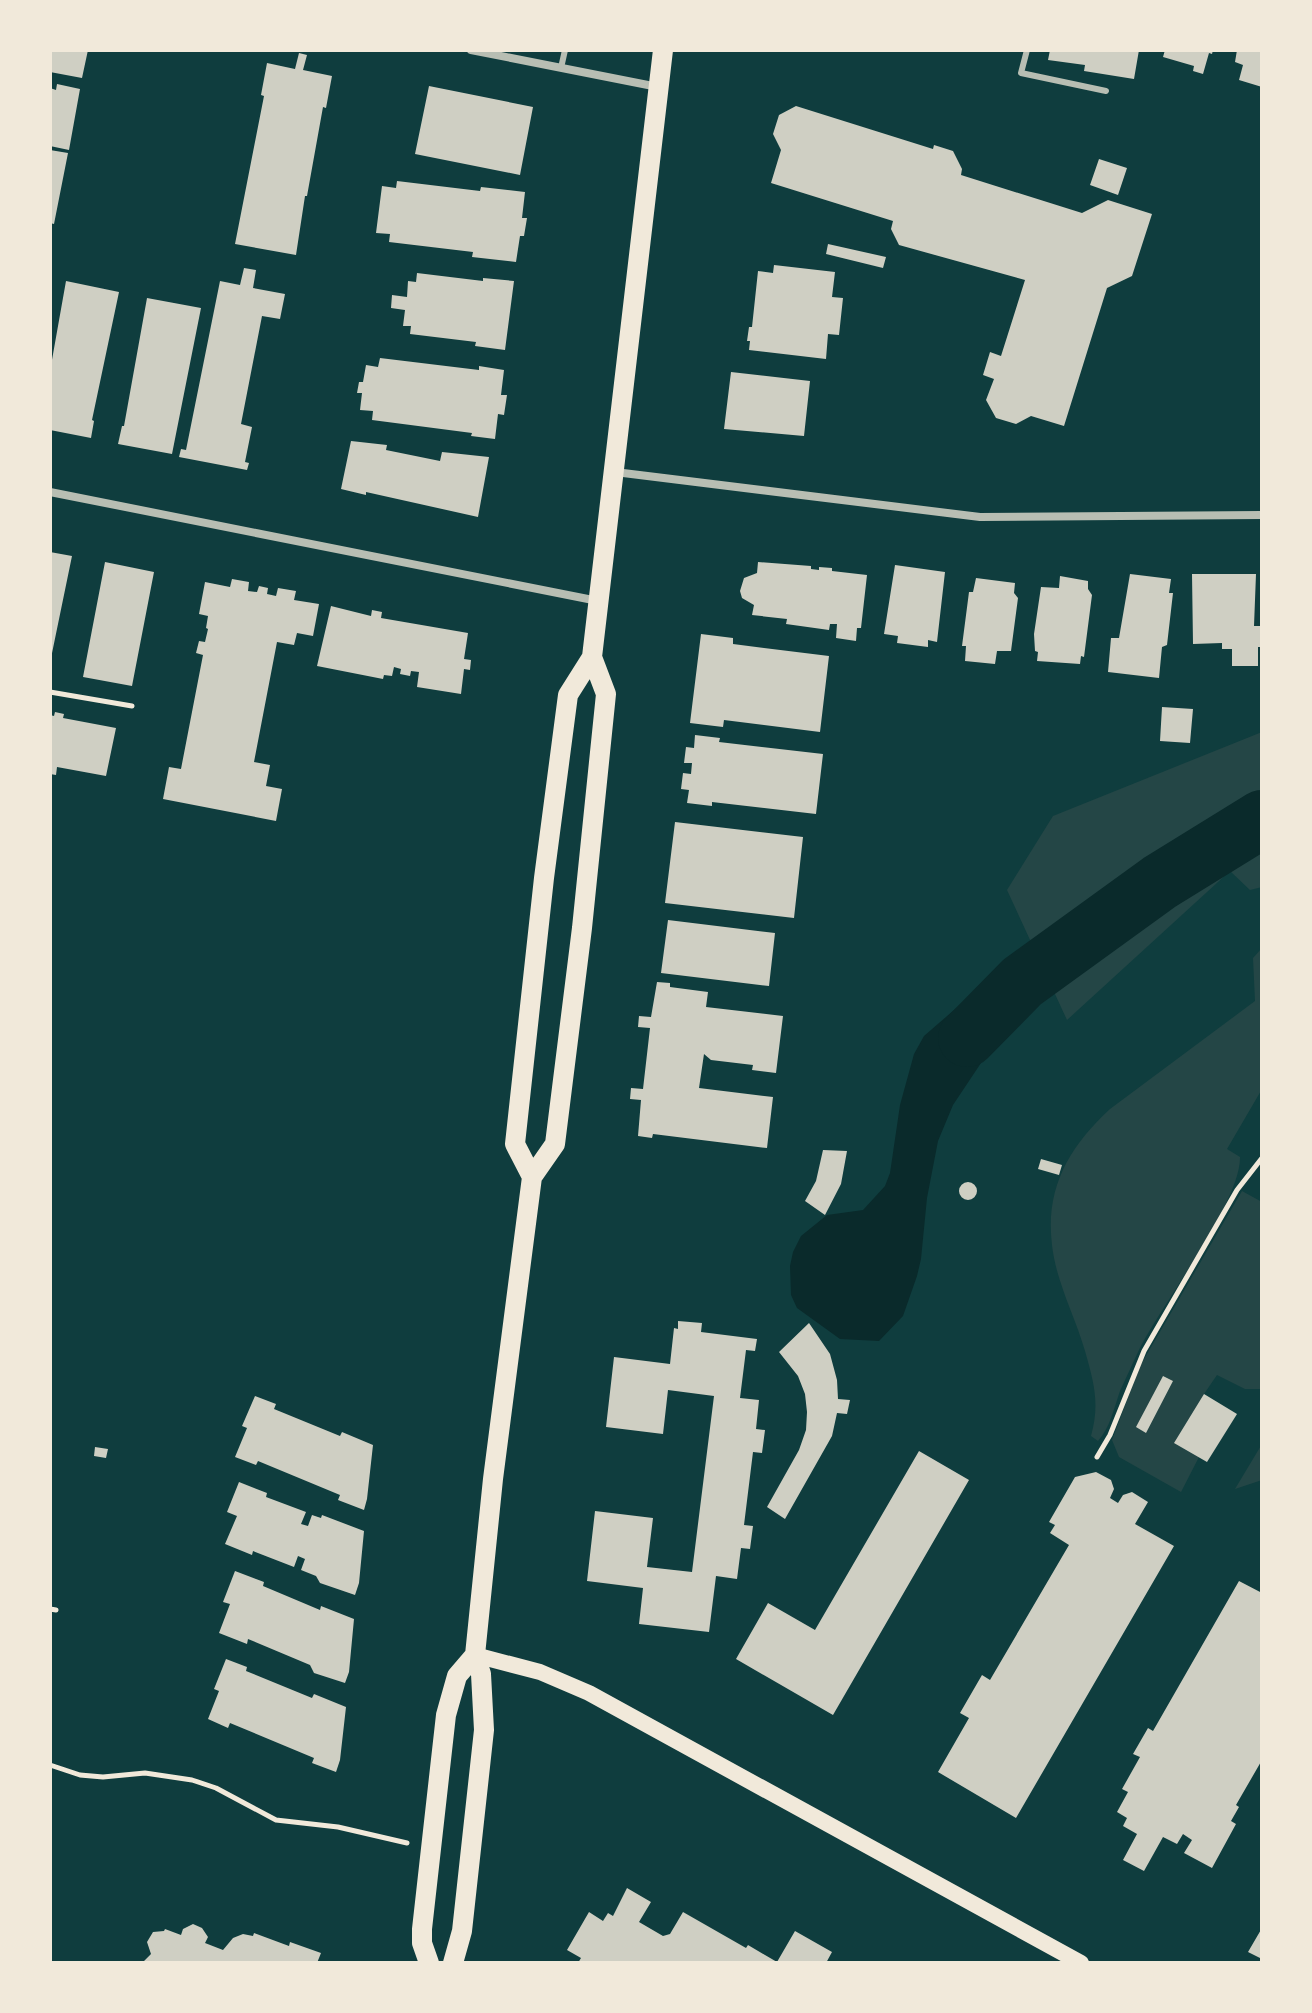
<svg xmlns="http://www.w3.org/2000/svg" width="1312" height="2013" font-family="'Golos Text',sans-serif">
<style>
.green{fill:#244646}
.water{fill:#0a2a2b}
.lines{fill:none;stroke-linecap:round;stroke-linejoin:round}
.river{stroke:#0a2a2b;stroke-width:58}
.building{fill:#cfcfc3}
.path{stroke:#f1e9da;stroke-width:5}
.service{stroke:#b8beb3;stroke-width:6}
.minor{stroke:#b8beb3;stroke-width:8}
.secondary{stroke:#f1e9da;stroke-width:16}
.primary{stroke:#f1e9da;stroke-width:20}
</style>
<rect width="100%" height="100%" fill="#0f3d3e"/>
<path class="green" d="M1262,732V887L1250,890L1230,871L1067,1020L1007,890L1053,816Z
M1262,948V1089L1227,1149L1240,1157C1241,1202 1160,1306 1138,1352C1132,1365 1126,1378 1120,1391C1114,1408 1110,1428 1098,1441L1091,1436C1100,1403 1094,1383 1085,1351C1075,1316 1056,1282 1052,1245C1045,1188 1069,1147 1110,1109L1255,1001L1253,958Z
M1242,1191L1262,1202V1389H1245L1217,1375L1204,1394L1199,1457L1181,1492L1119,1457L1112,1440L1140,1366Z
M1262,1444V1480L1235,1489Z"/>
<path class="water" d="M1007,964L1022,982L1028,1008L1001,1033L953,1105L938,1141L927,1198L921,1259L917,1276L903,1316L879,1341L840,1339L797,1308L791,1295L790,1266L793,1252L801,1236L827,1215L863,1210L885,1186L890,1173L900,1105L914,1054L924,1036Z"/>
<g class="lines">
<path class="river" d="M967,1038L1022,982L1160,882L1262,819"/>
</g>
<path class="building" d="M50,50H88L82,78L50,72Z
M1050,50H1139L1134,79L1084,71L1085,65L1048,60Z
M1165,50H1213L1212,54L1209,53L1203,74L1193,71L1194,66L1163,57Z
M1237,50H1262V87L1239,80L1243,65L1235,62Z
M299,53L307,55L303,70L332,76L326,108L323,107L307,196H305L296,255L235,244L264,96L261,95L267,63L295,69Z
M57,84L80,89L69,150L50,146V88L56,90Z
M429,86L533,107L520,175L415,154Z
M796,106L933,149L934,145L953,151L962,169L961,175L1082,213L1108,200L1152,214L1132,276L1107,288L1064,426L1031,416L1016,424L996,418L986,400L994,379L983,375L990,352L1001,356L1025,280L899,245L891,229L893,221L771,183L781,150L773,134L779,115Z
M50,150L68,153L54,224L50,223Z
M1099,159L1127,168L1118,195L1090,185Z
M397,181L480,191L481,187L525,192L522,218H527L524,236H520L516,262L472,257L473,252L389,242L390,234L376,233L382,186L396,188Z
M828,244L886,257L883,268L826,254Z
M774,265L835,272L832,297L843,298L839,335L828,334L826,359L749,350L750,341H747L749,327H752L758,271L773,273Z
M244,268L256,270L253,288L285,294L280,319L262,316L241,424L252,427L245,462L249,463L247,470L179,457L181,449L186,450L220,281L240,285Z
M417,273L483,281V278L514,281L505,350L475,346L476,342L410,334L411,326H403L405,310L391,308L392,295L407,297L408,281L416,282Z
M66,281L119,292L92,420L94,421L91,438L50,430V371Z
M147,298L201,308L172,454L118,444L122,426H124Z
M380,358L479,370V366L504,370L501,395H507L504,415L498,414L495,439L471,436L472,433L372,420L373,411L360,410L362,393H357L359,382H363L366,365L378,367Z
M731,372L810,381L804,436L724,429Z
M351,441L387,445L386,450L440,461L442,452L489,457L478,517L366,492V495L341,489Z
M50,552L72,556L51,658H50Z
M105,562L154,572L132,686L83,677Z
M758,562L811,566V569L819,570V567L832,568V571L867,575L861,628H857L856,641L836,638L837,624H830L829,630L786,624L787,619L752,615L754,605L742,598L740,591L744,578L757,573Z
M895,565L945,572L937,642L928,640V647L897,643L898,636L884,634Z
M1130,574L1171,579L1169,593H1173L1167,645L1162,647L1159,678L1108,672L1111,638H1119Z
M1192,574H1256L1254,626H1262V647H1258V666H1232V649H1222V643L1193,644Z
M1060,576L1088,581V589L1092,595L1084,657L1081,656L1080,664L1037,661L1038,652L1035,651L1034,634L1041,587L1059,588Z
M976,578L1015,583L1014,593L1018,598L1011,651H997L995,664L965,661L966,646H962L969,592H973Z
M232,579L249,582L248,591L257,592L259,586L268,588L267,594L276,596L278,588L296,591L294,600L319,604L313,636L297,633L294,645L277,642L254,762L270,765L266,786L282,789L276,821L163,799L169,767L181,769L203,655L196,653L199,641L205,642L208,629L206,628L208,616L199,614L205,582L230,587Z
M331,606L371,616L372,610L382,612L381,618L468,633L464,659L471,660L470,670L464,669L461,694L417,687L419,672L411,671L410,676L400,674L401,669L394,667L392,676L384,675L383,679L317,666Z
M701,634L733,638V644L829,656L820,732L724,720L723,727L690,723Z
M1162,707L1193,709L1190,743L1160,741Z
M55,712L64,714L63,718L116,728L106,776L57,767L56,775L50,774V715L54,716Z
M695,735L720,738L719,742L823,754L816,814L712,802V806L687,803L689,790L681,789L683,773L691,774L692,763H684L686,747L694,748Z
M675,822L803,837L794,918L665,903Z
M668,920L775,933L769,986L661,973Z
M657,982L670,983V987L708,992L706,1007L783,1016L776,1073L752,1070L753,1065L711,1060L704,1054L699,1088L773,1097L767,1148L653,1134L652,1138L638,1136L641,1100L630,1099L631,1088L643,1089L650,1028L638,1027L639,1016L651,1017Z
M823,1150L847,1151L841,1184L825,1215L805,1201L816,1181Z
M1041,1159L1062,1165L1059,1175L1038,1169Z
M959 1191a9 9 0 1 1 18 0a9 9 0 1 1-18 0Z
M678,1321L702,1323L701,1332L757,1339L755,1351L746,1350L740,1398L759,1400L756,1429L765,1430L762,1453L753,1452L744,1525L753,1526L750,1549L741,1548L737,1579L716,1576L709,1632L639,1624L643,1588L587,1581L595,1511L653,1518L647,1567L692,1572L714,1396L668,1390L663,1434L606,1427L614,1357L670,1364L674,1328L678,1329Z
M809,1323L830,1354L837,1380L838,1399L850,1400L847,1414L837,1413L832,1436L785,1519L767,1507L799,1450L806,1430L807,1412L805,1394L798,1376L779,1352Z
M1163,1376L1173,1381L1146,1433L1136,1427Z
M1204,1394L1237,1414L1207,1462L1174,1443Z
M255,1396L276,1404L274,1409L340,1436L342,1432L373,1445L367,1499L364,1510L338,1500L340,1495L258,1461L256,1465L235,1457L247,1428L242,1426Z
M95,1447L108,1449L106,1458L94,1456Z
M919,1451L969,1480L833,1715L736,1659L768,1603L815,1630Z
M1096,1472L1111,1480L1114,1489L1110,1498L1118,1503L1123,1495L1132,1492L1148,1502L1135,1524L1174,1546L1016,1818L938,1772L969,1718L960,1713L982,1675L990,1680L1069,1545L1050,1533L1055,1525L1049,1522L1075,1477Z
M239,1482L267,1493L266,1497L306,1512L301,1524L308,1526L312,1515L321,1518L322,1515L364,1531L359,1583L355,1595L320,1583L316,1576L301,1570L305,1559L298,1556L294,1567L253,1551L252,1555L225,1544L237,1516L227,1512Z
M235,1571L264,1582L263,1586L320,1610L321,1606L354,1619L349,1672L345,1683L314,1673L310,1665L248,1639L247,1644L219,1633L230,1604L223,1602Z
M1239,1581L1262,1593V1760L1236,1805L1239,1807L1231,1821L1236,1824L1212,1868L1184,1853L1192,1840L1183,1834L1177,1844L1163,1837L1144,1871L1123,1860L1137,1834L1123,1826L1127,1818L1117,1812L1128,1792L1122,1789L1140,1757L1133,1754L1148,1728L1153,1731Z
M226,1659L247,1667L246,1671L312,1698L314,1694L346,1707L340,1760L336,1772L312,1763L314,1758L230,1723L228,1728L208,1719L219,1691L214,1689Z
M627,1888L651,1902L639,1922L663,1936L670,1934L683,1912L746,1948L748,1945L777,1962L795,1931L832,1952L826,1963H578L581,1958L567,1950L589,1912L603,1921L608,1913L613,1916Z
M193,1924L202,1928L208,1937L205,1943L223,1950L233,1938L243,1934L253,1936L254,1933L289,1946L290,1942L321,1953L317,1963H142L151,1954L147,1942L153,1932L164,1931L165,1929L181,1935L183,1929Z
M1262,1928V1959L1248,1952Z"/>
<g class="lines">
<path class="path" d="M50,692L132,706
M1097,1457L1110,1435L1144,1351L1237,1190L1262,1158
M50,1609L56,1610
M50,1765L80,1775L103,1777L145,1773L192,1780L216,1788L276,1820L338,1827L407,1843"/>
<path class="service" d="M1027,50L1021,73L1106,91
M561,68L565,50"/>
<path class="minor" d="M471,50L658,87
M615,472L980,517L1262,515
M50,492L598,601"/>
<path class="secondary" d="M475,1655L540,1672L589,1693L1081,1963"/>
<path class="primary" d="M532,1177L515,1144L544,878L568,695L592,657L663,50
M429,1963L422,1943V1929L446,1715L457,1676L475,1655
M453,1963L462,1931L484,1730L481,1674L475,1655L493,1479L532,1177L555,1144L582,928L606,694L592,657"/>
</g>
<rect width="1312" height="2013" fill="none" stroke="#f1e9da" stroke-width="104"/>
</svg>
